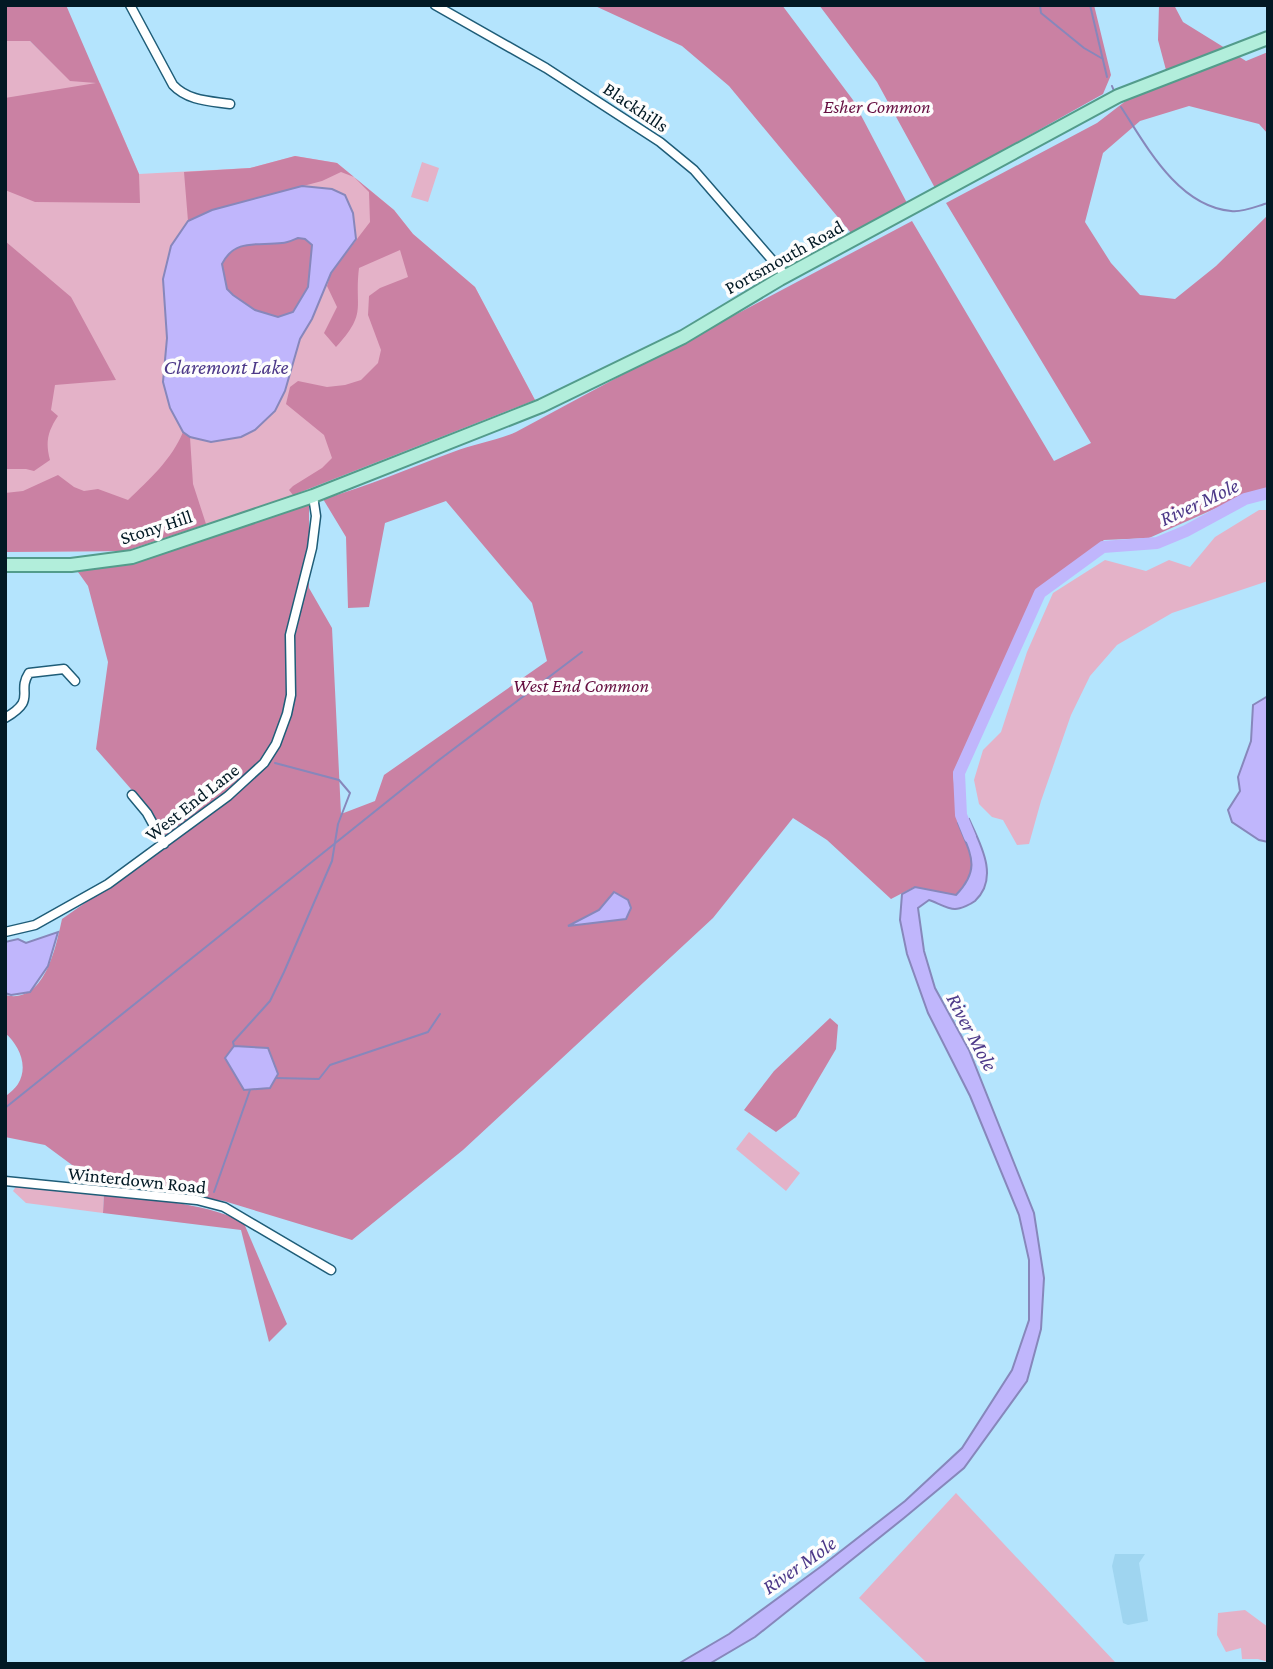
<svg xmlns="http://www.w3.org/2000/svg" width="1273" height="1669" font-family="'Crimson Pro',serif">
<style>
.built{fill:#9fd5f0}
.green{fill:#e4b2c8}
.forest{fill:#ca81a3}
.water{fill:#c0b6fc;stroke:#8787bb;stroke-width:2;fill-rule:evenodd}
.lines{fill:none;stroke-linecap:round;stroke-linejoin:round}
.stream{stroke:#8787bb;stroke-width:2}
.river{stroke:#c0b6fc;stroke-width:12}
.minor-casing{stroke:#1f5d78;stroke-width:11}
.primary-casing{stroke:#539c8b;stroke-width:16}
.minor{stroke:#fff;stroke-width:8}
.primary{stroke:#b2eedb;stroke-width:12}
.labels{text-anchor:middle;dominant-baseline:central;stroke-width:7;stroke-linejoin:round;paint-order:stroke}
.park-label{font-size:19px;font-style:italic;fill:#660f41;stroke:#fdfdfd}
.street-label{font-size:19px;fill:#021924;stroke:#fdfdfd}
.water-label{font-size:21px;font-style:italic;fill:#4c3888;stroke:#fdfdfd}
</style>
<rect width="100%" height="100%" fill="#b4e4fd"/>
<path class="built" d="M1115,1554H1145L1139,1563L1148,1621L1128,1625L1123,1623L1112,1566Z"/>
<path class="green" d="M5,41H30L70,80L100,83L139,174L250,168L295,156L337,163L394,210L413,234L475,287L535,400L263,507L125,551L5,552Z
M422,162L439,168L428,202L411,197Z
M1259,510H1268V581L1172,613L1117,645L1090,676L1071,715L1041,801L1029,844L1017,845L1003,820L992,817L979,804L974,780L983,750L1001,732L1027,652L1053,593L1105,560L1146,571L1169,560L1190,567L1215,537Z
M749,1132L800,1173L786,1191L736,1149Z
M17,1185L104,1194L103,1213L26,1203L13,1191Z
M956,1493L1115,1662V1664H928L859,1598Z
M1245,1610L1268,1627V1662L1258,1659H1242L1241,1648L1226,1652L1217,1635L1218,1613Z"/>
<path class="forest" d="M5,5H66L139,174L140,203L35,202L5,190V98L96,83L70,81L30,41H5Z
M593,5H782L853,100L907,203L851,233L729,86L682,46Z
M819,5H1094L1111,75L1103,94L935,188L877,82Z
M1159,5H1174L1183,22L1246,61L1268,52V134L1259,124L1189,106L1140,121L1103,153L1085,222L1111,263L1140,295L1175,299L1216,266L1268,215V490L1255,491L1149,538L1104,540L1036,593L953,773L958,824L974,862L969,882L956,895L914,887L891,899L827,840L793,818L713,918L463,1150L352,1240L224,1201L127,1187L91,1179L45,1145L5,1137V1097C9,1093 15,1089 18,1084C29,1066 19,1045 5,1033V995C45,1005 56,946 62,919L166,846L145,805L96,749L108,662L88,586L78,572L170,551L309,504V588L332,628L341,814L375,801L384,775L547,661L532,603L446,501L385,523L369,607L348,608L346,537L323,499C368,486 410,468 453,452C473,444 495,441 516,432C647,361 780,291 912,221L1054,461L1091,443L946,203L1097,123L1166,70L1158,40Z
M295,156L337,163L394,210L413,234L475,287L535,400L293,495L289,490L293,486L322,468L332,458L324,435L286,404L290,387L298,381L327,387L345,385L361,380L378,363L381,350L368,315L369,296L380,288L408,277L400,250L359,268C354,309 368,312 336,347L324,333L337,307L327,286L331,273L370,222L369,192L354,177L341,172L322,181L212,210L188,221L184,172L250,168Z
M298,238L305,239L312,245C309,267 313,296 292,312C273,326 242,307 229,291C224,284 223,273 222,265C235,238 258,246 282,243C287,242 293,240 298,238Z
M5,241L71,297L116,380L55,385L51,410L58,416C48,431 45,442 50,460L34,471L26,469H5Z
M183,432L190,437L193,484L206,524L125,551L5,552V493L23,491L58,475L74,487L84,491L98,489L128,500C149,480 172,459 183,432Z
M830,1018L838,1025L836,1049L796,1117L776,1132L744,1110L774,1071Z
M104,1194C152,1200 198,1202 243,1221L287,1324L269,1342L241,1230L103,1213Z"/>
<path class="water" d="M302,186L332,189L345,195L353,213L356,239L331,273L312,319L300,339L285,391L275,411L255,430L241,437L211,442L190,437L183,432L170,408L163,382L167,338L163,279L171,246L188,221L212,210ZM298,238L305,239L312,245L308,287L293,312L278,317L255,310L233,295L227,289L222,264C235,238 258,246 282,243C287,243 293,240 298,238Z
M1268,696V842L1259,840L1232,822L1228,810L1240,791L1238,777L1251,741L1253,705Z
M969,819C980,843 1000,878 975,901C971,904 961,909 955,909C947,909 936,902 929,900L918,908L924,951L935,988L969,1050L1034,1213L1044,1278L1041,1329L1027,1381L964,1468L904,1518L755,1637L709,1664H678L729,1634L823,1565L905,1501L962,1448L1012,1370L1029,1320V1260L1019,1215L970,1096L928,1013L907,954L900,920L902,894L915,887L956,895C982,868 970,854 958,823Z
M614,892L628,900L631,908L626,919L568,926L599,910Z
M58,932L48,966L30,992L11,995L5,993V942L18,939L26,943Z
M234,1046L268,1048L278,1074L270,1088L244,1090L225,1058Z"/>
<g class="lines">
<path class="stream" d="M1040,5L1041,13L1084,48L1103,59
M1090,5L1107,77
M1112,86L1114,91
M1121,107C1147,147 1178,206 1231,211C1242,213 1257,206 1268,203
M234,1046L233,1042L270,1001L284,972L332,861L338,824L350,793L339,780L275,763
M276,1078L319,1079L330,1065L428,1032L440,1014
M5,1108L439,760L582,652
M214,1192L250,1090"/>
<path class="river" d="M970,837L961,815L959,773L1040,593L1103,547L1157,543L1186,531L1245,499L1268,493"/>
<g class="minor-casing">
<path id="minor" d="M130,5L173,85C188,101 210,101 230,104
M435,5L546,68L660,142L694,170L786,276
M5,718C38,699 16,693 29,673L64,669L75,681
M132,795L147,813L164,844
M5,932L35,925L108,884L228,796L264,763L276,744L287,714L291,695L290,635L312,548L316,516L313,496
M5,1181L197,1200L224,1207L331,1270"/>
</g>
<g class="primary-casing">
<path id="primary" d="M5,565H71L132,557L313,496L541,406L683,337L780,279L1118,96L1268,38"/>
</g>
<use href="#minor" class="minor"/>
<use href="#primary" class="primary"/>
</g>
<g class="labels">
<g class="park-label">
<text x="877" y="106">Esher Common</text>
<text x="581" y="685">West End Common</text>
</g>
<g class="street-label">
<text transform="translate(636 107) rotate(34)">Blackhills</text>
<text transform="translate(784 257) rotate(-29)">Portsmouth Road</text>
<text transform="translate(156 527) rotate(-18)">Stony Hill</text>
<text transform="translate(192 802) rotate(-38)">West End Lane</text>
<text transform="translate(137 1180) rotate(6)">Winterdown Road</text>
</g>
<g class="water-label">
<text x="226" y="367">Claremont Lake</text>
<text transform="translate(1199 502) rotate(-25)">River Mole</text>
<text transform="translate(972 1032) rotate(62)">River Mole</text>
<text transform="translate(799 1565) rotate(-35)">River Mole</text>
</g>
</g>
<rect width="1273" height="1669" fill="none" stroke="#021924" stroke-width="14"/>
</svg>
